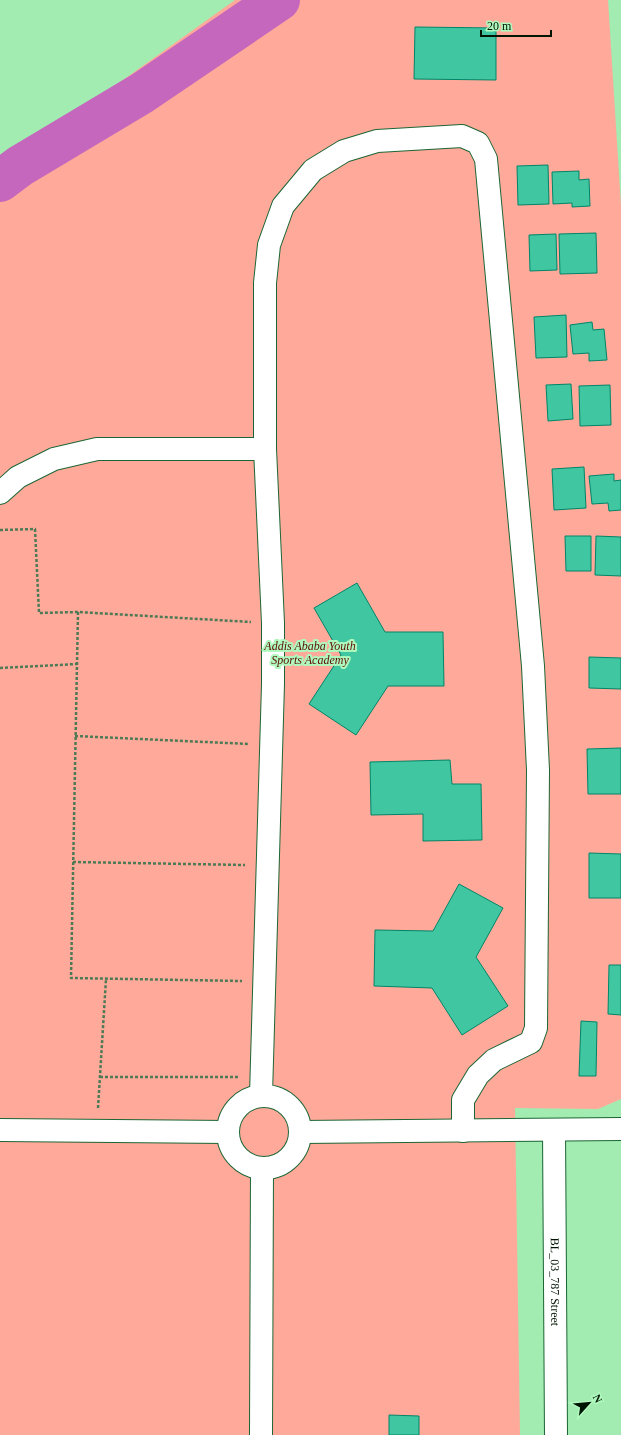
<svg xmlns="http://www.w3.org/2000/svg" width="621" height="1435" font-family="Georgia,serif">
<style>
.green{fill:#ffa99a}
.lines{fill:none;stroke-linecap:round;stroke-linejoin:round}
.river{stroke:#c567bd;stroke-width:42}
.building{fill:#40c7a1;stroke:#008568}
.minor-casing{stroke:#1b6634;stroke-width:24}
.path{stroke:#4d7a55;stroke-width:2.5;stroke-dasharray:3 2;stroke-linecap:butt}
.minor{stroke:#fff;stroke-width:22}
.labels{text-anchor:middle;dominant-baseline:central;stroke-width:4;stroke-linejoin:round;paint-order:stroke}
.park-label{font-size:12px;font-style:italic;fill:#5d0c05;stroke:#aff9be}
.street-label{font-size:12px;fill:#001402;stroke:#aff9be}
</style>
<rect width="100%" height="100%" fill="#a2ebb1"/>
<path class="green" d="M235,0H608L621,206V1099L598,1109L515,1108L520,1435H0V160L123,80Z"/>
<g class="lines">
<path class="river" d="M0,181L20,166L142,93L279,0"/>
</g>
<path class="building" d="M415,27L496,28V80L414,79Z
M548,165L549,204L518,205L517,166Z
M579,171V180L589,179L590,206L572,207V203L553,204L552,172Z
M596,233L597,273L560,274L559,234Z
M556,234L557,270L530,271L529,235Z
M566,315L567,357L536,358L534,317Z
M592,322L593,330L604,329L607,360L589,361V353L573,354L570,325Z
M571,384L573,419L548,421L546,385Z
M610,385L611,425L580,426L579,386Z
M584,467L586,508L554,510L552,469Z
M614,474V481L621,480V510L609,511L608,503L592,504L589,476Z
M565,536H591V571H566Z
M596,536L621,537V576L595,575Z
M357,583L385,632H443L444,686H388L356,735L309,704L341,655L314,608Z
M589,657L621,658V689L589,688Z
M621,748V794H588L587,749Z
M450,760L452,784H481L482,840L423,841V814L371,815L370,762Z
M589,853L621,854V898H589Z
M459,884L503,908L476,957L508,1006L462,1035L432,988L374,986L375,930L433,931Z
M609,965H621V1015L608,1014Z
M581,1021L597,1022L596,1076H579Z
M389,1415L419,1416V1435H389Z"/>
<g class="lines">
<g class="minor-casing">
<g id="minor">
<path d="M0,493L18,477L54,459L97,449H265"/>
<path d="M261,1095L273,684V623L265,449V283L269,245L283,206L313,170L344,151L377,141L462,136L478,143L486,159L533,666L538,770L536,1028L531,1042L494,1060L478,1075L463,1100V1131"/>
<circle cx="264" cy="1132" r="36"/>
<path d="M0,1130L228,1132"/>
<path id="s1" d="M554,1130L556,1435"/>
<path d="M301,1132L621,1129"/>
<path d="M261,1435L262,1168"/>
</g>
</g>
<path class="path" d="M0,530L35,529L39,613L78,612L251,622
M78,612L71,978L242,981
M0,668L77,664
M75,736L249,744
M73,862L245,865
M100,1077H239
M98,1108L106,979"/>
<use href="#minor" class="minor"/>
</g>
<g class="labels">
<g class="park-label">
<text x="310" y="646">Addis Ababa Youth<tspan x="310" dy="14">Sports Academy</tspan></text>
</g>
<g class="street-label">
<text stroke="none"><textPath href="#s1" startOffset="152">BL_03_787 Street</textPath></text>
</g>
</g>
<g transform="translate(589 1403) rotate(63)" stroke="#aff9be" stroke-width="3" paint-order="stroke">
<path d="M0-3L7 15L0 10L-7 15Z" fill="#001402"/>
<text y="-6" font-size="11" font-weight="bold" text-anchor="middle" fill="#001402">N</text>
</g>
<path d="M481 30v6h70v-6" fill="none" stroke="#001402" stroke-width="2"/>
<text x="487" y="30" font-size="12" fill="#001402" stroke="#aff9be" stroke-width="3" paint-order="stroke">20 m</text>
</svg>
